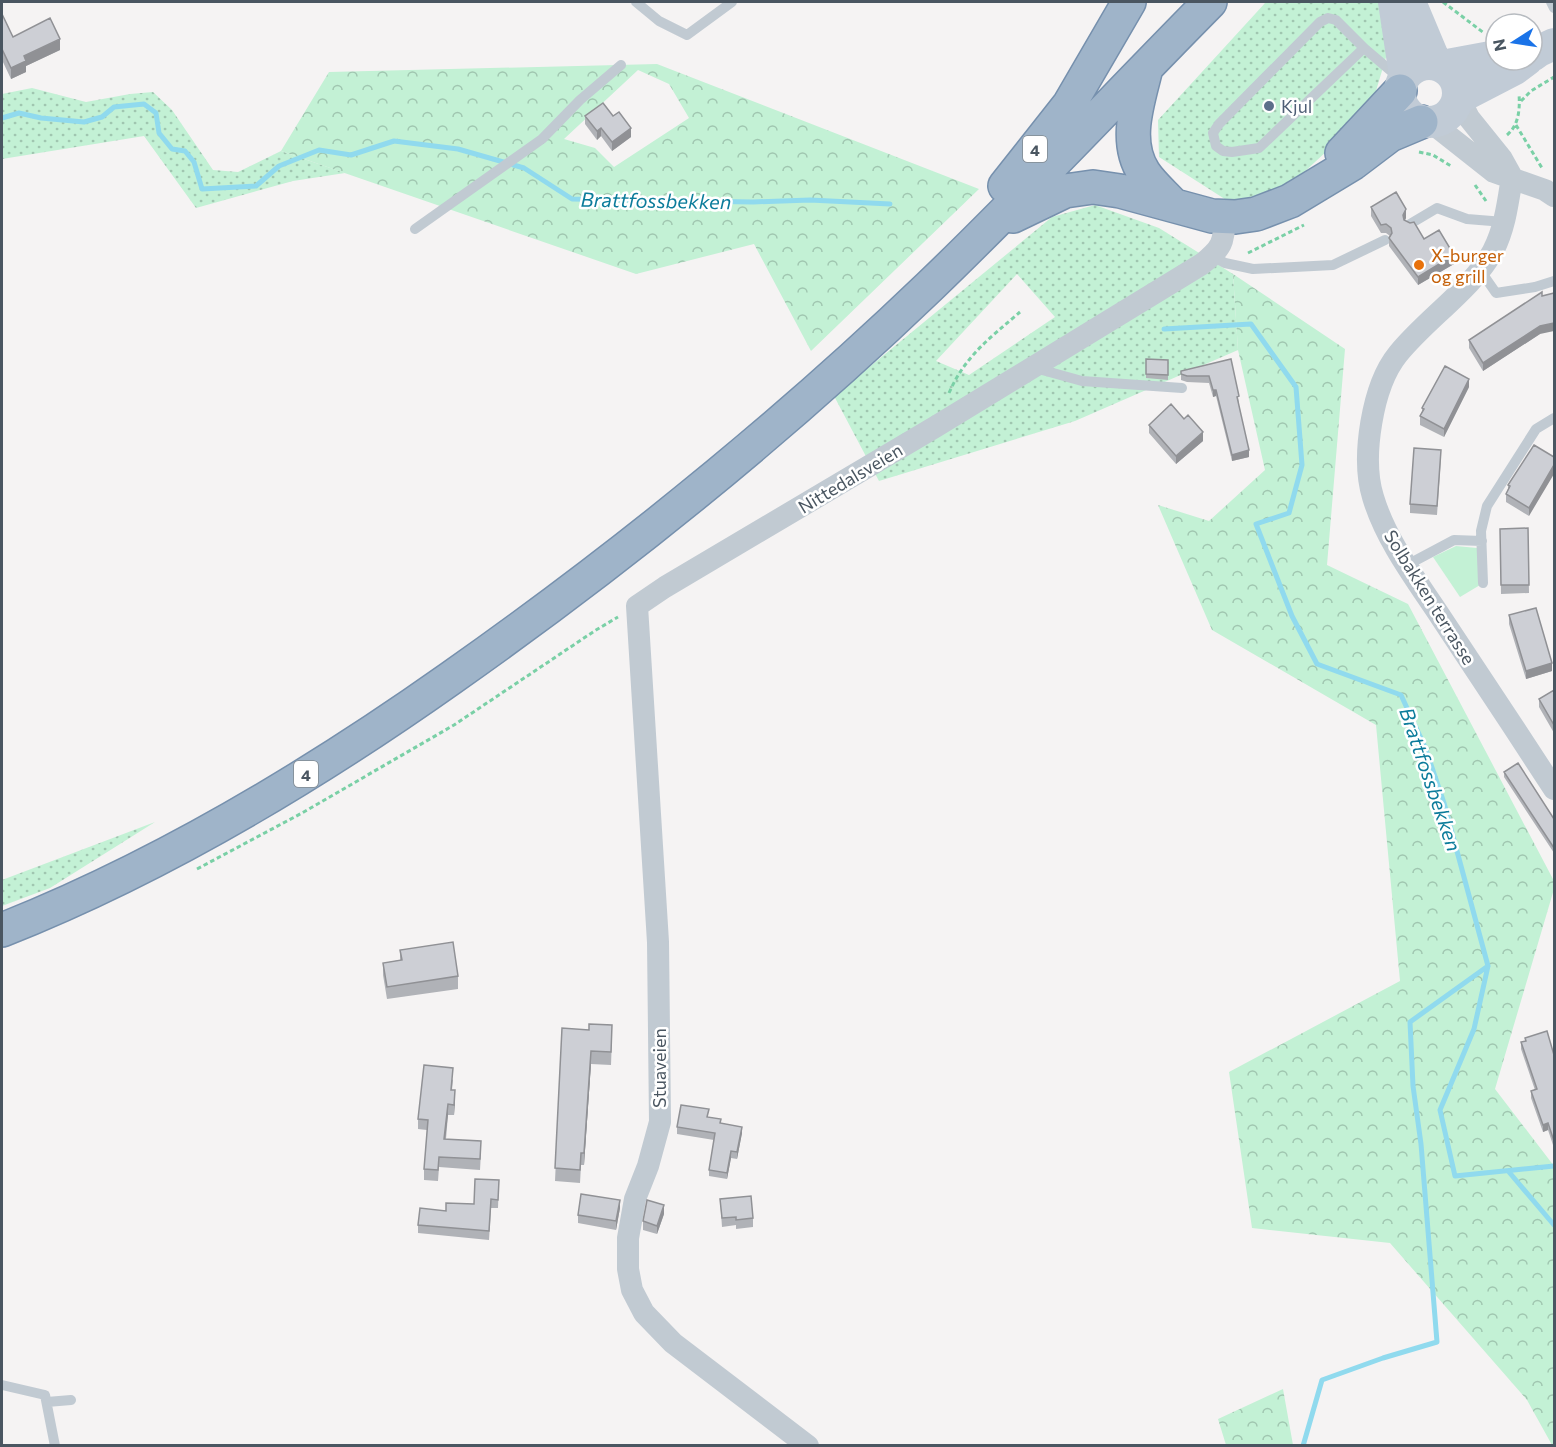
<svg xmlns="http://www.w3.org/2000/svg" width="1556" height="1447" font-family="Commissioner,sans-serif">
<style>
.grass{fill:url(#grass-dots);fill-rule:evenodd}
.forest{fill:url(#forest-crowns);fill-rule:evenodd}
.park{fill:#c3f1d5}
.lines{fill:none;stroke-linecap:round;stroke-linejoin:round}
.stream{stroke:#90daee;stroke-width:5}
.trunk-casing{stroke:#7690ad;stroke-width:36}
.path{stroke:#7ad0a6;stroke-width:3;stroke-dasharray:4.5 3;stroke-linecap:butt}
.service{stroke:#c1cad2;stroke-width:10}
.minor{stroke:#c1cad2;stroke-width:22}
.secondary{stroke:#c1cbd6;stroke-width:32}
.trunk{stroke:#9fb4c9;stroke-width:33}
.wall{fill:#b0b2b7}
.shaded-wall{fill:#909195}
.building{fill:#cdcfd5;stroke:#909195;stroke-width:1.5}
.service-dot{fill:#5c6f8a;stroke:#fff;stroke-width:2}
.food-dot{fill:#e8710a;stroke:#fff;stroke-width:2}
.labels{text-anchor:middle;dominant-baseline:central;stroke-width:5;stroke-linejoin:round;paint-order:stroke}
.shield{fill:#fff;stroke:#808990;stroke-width:1.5}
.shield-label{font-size:16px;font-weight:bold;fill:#4a5661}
.service-label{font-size:18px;fill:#4e5e75;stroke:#fff;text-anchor:start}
.food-label{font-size:18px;fill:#c56008;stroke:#fff;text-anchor:start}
.street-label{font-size:18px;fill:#4a5661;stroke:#fff}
.water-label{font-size:20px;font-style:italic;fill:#0c7c9b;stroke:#fff}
</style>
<defs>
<pattern id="grass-dots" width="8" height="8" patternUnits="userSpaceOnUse" patternTransform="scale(1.5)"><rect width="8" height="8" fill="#c3f1d5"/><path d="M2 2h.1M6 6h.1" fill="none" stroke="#a0c6b0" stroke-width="1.8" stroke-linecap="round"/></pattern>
<pattern id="forest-crowns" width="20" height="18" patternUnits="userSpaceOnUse" patternTransform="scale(1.5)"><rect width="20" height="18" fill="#c3f1d5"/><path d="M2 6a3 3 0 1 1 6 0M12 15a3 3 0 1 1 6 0" fill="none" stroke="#a0c6b0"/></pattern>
</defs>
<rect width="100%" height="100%" fill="#f5f3f3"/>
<path class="grass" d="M1266,2H1382L1387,54L1370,111L1287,188L1231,203L1159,157L1158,120Z
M32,88L86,102L130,94L153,92L172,110L213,170L238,172L281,151L345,173L293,181L196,208L144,136L2,159V94Z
M1095,205L1159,228L1233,274L1238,350L1075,421L879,481L834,396L1052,217ZM1017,274L1055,317L969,375L936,361Z
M155,822L50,888L2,906V880Z"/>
<path class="forest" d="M657,64L979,189L811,351L754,244L636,274L281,151L329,72ZM638,70L669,84L689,118L614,167L595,148L564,139Z
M1233,274L1345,349L1327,565L1408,604L1554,881V889L1495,1089L1554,1166V1445H1552L1527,1400L1390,1243L1252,1228L1229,1072L1400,981L1376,725L1212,630L1158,505L1209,521L1265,470L1238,350Z
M1283,1389L1293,1445H1226L1218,1419Z"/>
<path class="park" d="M1456,546L1477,548L1480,585L1460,597L1433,557Z"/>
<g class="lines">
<path class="stream" d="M2,118L19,113L41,118L84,122L102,117L114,107L144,104L156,113L159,133L172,149L185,151L194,162L202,189L256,186L279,166L319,150L351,155L394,141L458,149L524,168L572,199L753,202L810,200L890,204
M1164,329L1251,324L1296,387L1302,465L1289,513L1256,524L1292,616L1317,664L1401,695L1425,747L1444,803L1488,966L1474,1029L1440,1110L1455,1176L1554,1166
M1509,1172L1554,1225
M1303,1446L1322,1380L1383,1358L1437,1342L1421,1144L1413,1086L1410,1022L1488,966"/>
<g class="trunk-casing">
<path id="trunk" d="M1146,68C1138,102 1123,141 1144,173C1152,185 1164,195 1173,205
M1342,153L1400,91
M1005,186L1069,105L1129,2
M1013,216L1065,191L1093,187L1120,191L1212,216L1235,217L1256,214L1290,201L1353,163L1390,135L1421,122
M2,930C161,867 311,777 451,678C620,559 780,430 929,287C1025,195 1116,97 1210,2"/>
</g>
<path class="path" d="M1443,2L1484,33
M1521,101L1531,91L1554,77
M1516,125L1542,168
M1507,135C1519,125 1520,109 1519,94
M1419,152L1433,155L1451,166
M1475,185L1486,201
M1248,253L1304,225
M949,393C965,356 990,338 1020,312
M197,869L302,813L454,725L596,630L618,617"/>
<path class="service" d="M636,2L659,21L687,35L732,2
M1551,2L1554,8
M1364,48L1259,148L1232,152L1223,151L1216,146L1213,133L1219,124L1320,22L1328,18L1336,20L1364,48L1398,77
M1410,224L1437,208L1467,219L1504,222
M415,229L542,139L580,100L621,65
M1212,256L1225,263L1253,269L1333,265L1385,240
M1480,270L1496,293L1535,287L1554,281
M1035,368L1082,381L1182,388
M1407,565L1454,540L1482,541
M1483,583L1481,531L1487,506L1536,429L1554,418
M2,1385L45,1395L55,1446
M47,1402L71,1400"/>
<path class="minor" d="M1459,98L1469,118L1502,159L1512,177
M1432,123L1494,172L1545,190L1554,196
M1512,177C1508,202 1505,228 1493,251C1473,288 1425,320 1398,354C1372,386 1361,458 1373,497C1386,541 1417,581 1442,619C1480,676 1517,732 1554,789
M808,1446L673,1343L644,1313L632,1290L628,1269V1238L635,1199L648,1166L660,1122L658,942L637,606L665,587L935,427L1202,264C1222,248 1224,243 1225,217"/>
<path class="secondary" d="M1394,2L1405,76
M1410,2L1436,64
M1532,56L1539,51L1554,44
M1400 93a29 29 0 1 1 58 0a29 29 0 1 1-58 0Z
M1442,66L1496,56
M1459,98L1515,69L1527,60"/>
<use href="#trunk" class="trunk"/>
</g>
<path class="wall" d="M2,14L13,37L60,50L26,66V72L11,79L2,60Z
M585,116H613L631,137L612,151L601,136L597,140L585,124Z
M1371,207L1406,218L1405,220L1424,239L1454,264L1418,285L1389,246V238L1390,236L1386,233H1381L1371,216Z
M1540,334L1483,371L1469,348V340Z
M1146,359L1168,360V380L1146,378Z
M1231,359L1239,403H1238L1249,457L1232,461L1216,396L1213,397L1209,383L1187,382L1181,380V371Z
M1469,387L1444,437L1420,425V416L1422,411V408Z
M1149,425L1203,441L1176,464L1149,433Z
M1534,445L1529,516L1506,502V494L1508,489V485Z
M1441,458L1437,515L1410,513V504Z
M1528,528L1529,593L1501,594L1500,529Z
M1509,615L1552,671L1526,679L1509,624Z
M1554,690V733L1539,707V699Z
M1504,772L1554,819V853L1504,777Z
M400,950L458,976V989L387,999L383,975V963L400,960Z
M562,1028L612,1038L611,1065L591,1064L584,1165H581L580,1183L555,1181Z
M1525,1038L1554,1055V1148L1548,1130L1543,1132L1531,1098V1091L1535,1090L1521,1049V1042L1525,1041Z
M453,1079L452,1090L455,1101L454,1115H448L446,1139L481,1152L480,1170L439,1167L438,1181L424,1180V1169L427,1130L418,1129V1119Z
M708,1117L742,1133L737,1159L731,1158L727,1179L709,1176V1170L714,1140L677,1134V1127Z
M499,1180L498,1208H491L489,1240L418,1233V1225L446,1211L474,1204Z
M720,1199L753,1218V1227L736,1229V1225L722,1227Z
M620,1208L616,1230L578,1223V1215Z
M664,1214L657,1234L643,1230V1221Z"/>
<path class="shaded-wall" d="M60,39V50L26,66V72L11,79V68L24,56Z
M601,128V136L597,140V131Z
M631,128V137L612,151V142Z
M1406,209V218L1403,224V215Z
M1454,255V264L1418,285V277Z
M1554,323V331L1540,334L1483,371V363L1540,326Z
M1469,379V387L1444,437V429Z
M1213,390H1216V396L1213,397Z
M1203,432V441L1176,464V456Z
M1249,450V457L1232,461V455Z
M1554,465V474L1529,516V508Z
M1552,663V671L1526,679V671Z
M591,1051V1064L584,1165V1153Z
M455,1090V1101L454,1115V1105Z
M448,1104V1115L444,1149V1139Z
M1548,1123V1130L1543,1132V1125Z
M742,1127V1133L737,1159V1152Z
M731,1151V1158L727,1179V1173Z
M620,1200V1208L616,1230V1221Z
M664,1205V1214L657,1234V1226Z"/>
<path class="building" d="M2,14L13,37L50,18L60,39L24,56L26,61L11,68L2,49Z
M603,103L613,116L619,112L631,128L612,142L601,128L597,131L585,116Z
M1396,192L1406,209L1403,215L1404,220L1410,223L1414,222L1424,239L1439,230L1454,255L1418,277L1389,238L1392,233L1391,228L1386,224L1381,225L1371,207Z
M1542,292V296L1554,293V323L1540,326L1483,363L1469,340Z
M1146,359L1168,360V375L1146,374Z
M1231,359L1239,396L1237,397L1249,450L1232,455L1216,390H1213L1209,376H1187L1181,374V371Z
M1445,366L1469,379L1444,429L1420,416L1424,409L1422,408Z
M1171,404L1184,419L1188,415L1203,432L1176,456L1149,425Z
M1534,445L1554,457V465L1529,508L1506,494L1510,486L1508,485Z
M1414,448L1441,450L1437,506L1410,504Z
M1528,528L1529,585H1501L1500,529Z
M1536,608L1552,663L1526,671L1509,615Z
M1554,690V725L1539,699Z
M1518,763L1554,819V848L1504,772Z
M453,942L458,976L387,987L383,963L402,960L400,950Z
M589,1024L612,1025L611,1052L591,1051L584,1153H581L580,1170L555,1168L562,1028L589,1030Z
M1547,1031L1554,1055V1141L1548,1123L1543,1125L1531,1091L1537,1089L1521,1042L1526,1041L1525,1038Z
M424,1065L453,1068L451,1090H455L454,1105L448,1104L444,1139L481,1141L480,1159L439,1157L438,1170L424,1169L428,1120L418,1119Z
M681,1105L709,1109L707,1117L721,1119L720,1123L742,1127L737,1152L731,1151L727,1173L709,1170L715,1133L677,1127Z
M475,1179L499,1180L498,1200L491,1199L489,1231L418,1225L420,1208L446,1211V1203L474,1204Z
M581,1194L620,1200L616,1221L578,1215Z
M751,1196L753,1218L736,1220V1217L722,1218L720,1199Z
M647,1200L664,1205L657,1226L643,1221Z"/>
<circle class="service-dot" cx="1269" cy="106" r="6"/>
<circle class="food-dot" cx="1419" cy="265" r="6"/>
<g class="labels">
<g class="shield">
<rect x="1023" y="136" width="24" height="26" rx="4.5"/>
<rect x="294" y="761" width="24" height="26" rx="4.5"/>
</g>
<g class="shield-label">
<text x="1035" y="149">4</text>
<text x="306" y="774">4</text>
</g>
<g class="service-label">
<text x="1281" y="106">Kjul</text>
</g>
<g class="food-label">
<text x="1431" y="255">X-burger<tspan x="1431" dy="21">og grill</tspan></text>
</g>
<g class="street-label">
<text transform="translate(850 478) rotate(-31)">Nittedalsveien</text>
<text transform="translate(1430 597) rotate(58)">Solbakken terrasse</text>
<text transform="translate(659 1068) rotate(-90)">Stuaveien</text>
</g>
<g class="water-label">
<text transform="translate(656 200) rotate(1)">Brattfossbekken</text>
<text transform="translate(1431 779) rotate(71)">Brattfossbekken</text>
</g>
</g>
<rect width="1556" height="1447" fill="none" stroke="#4a5661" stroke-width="6"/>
<g transform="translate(1514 42) rotate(258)"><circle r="28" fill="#ffffff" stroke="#b7bbc0" stroke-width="1.5"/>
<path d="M0-4.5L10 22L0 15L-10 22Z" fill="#1a73e8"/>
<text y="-9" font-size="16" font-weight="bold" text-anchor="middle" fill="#4a5661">N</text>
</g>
</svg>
